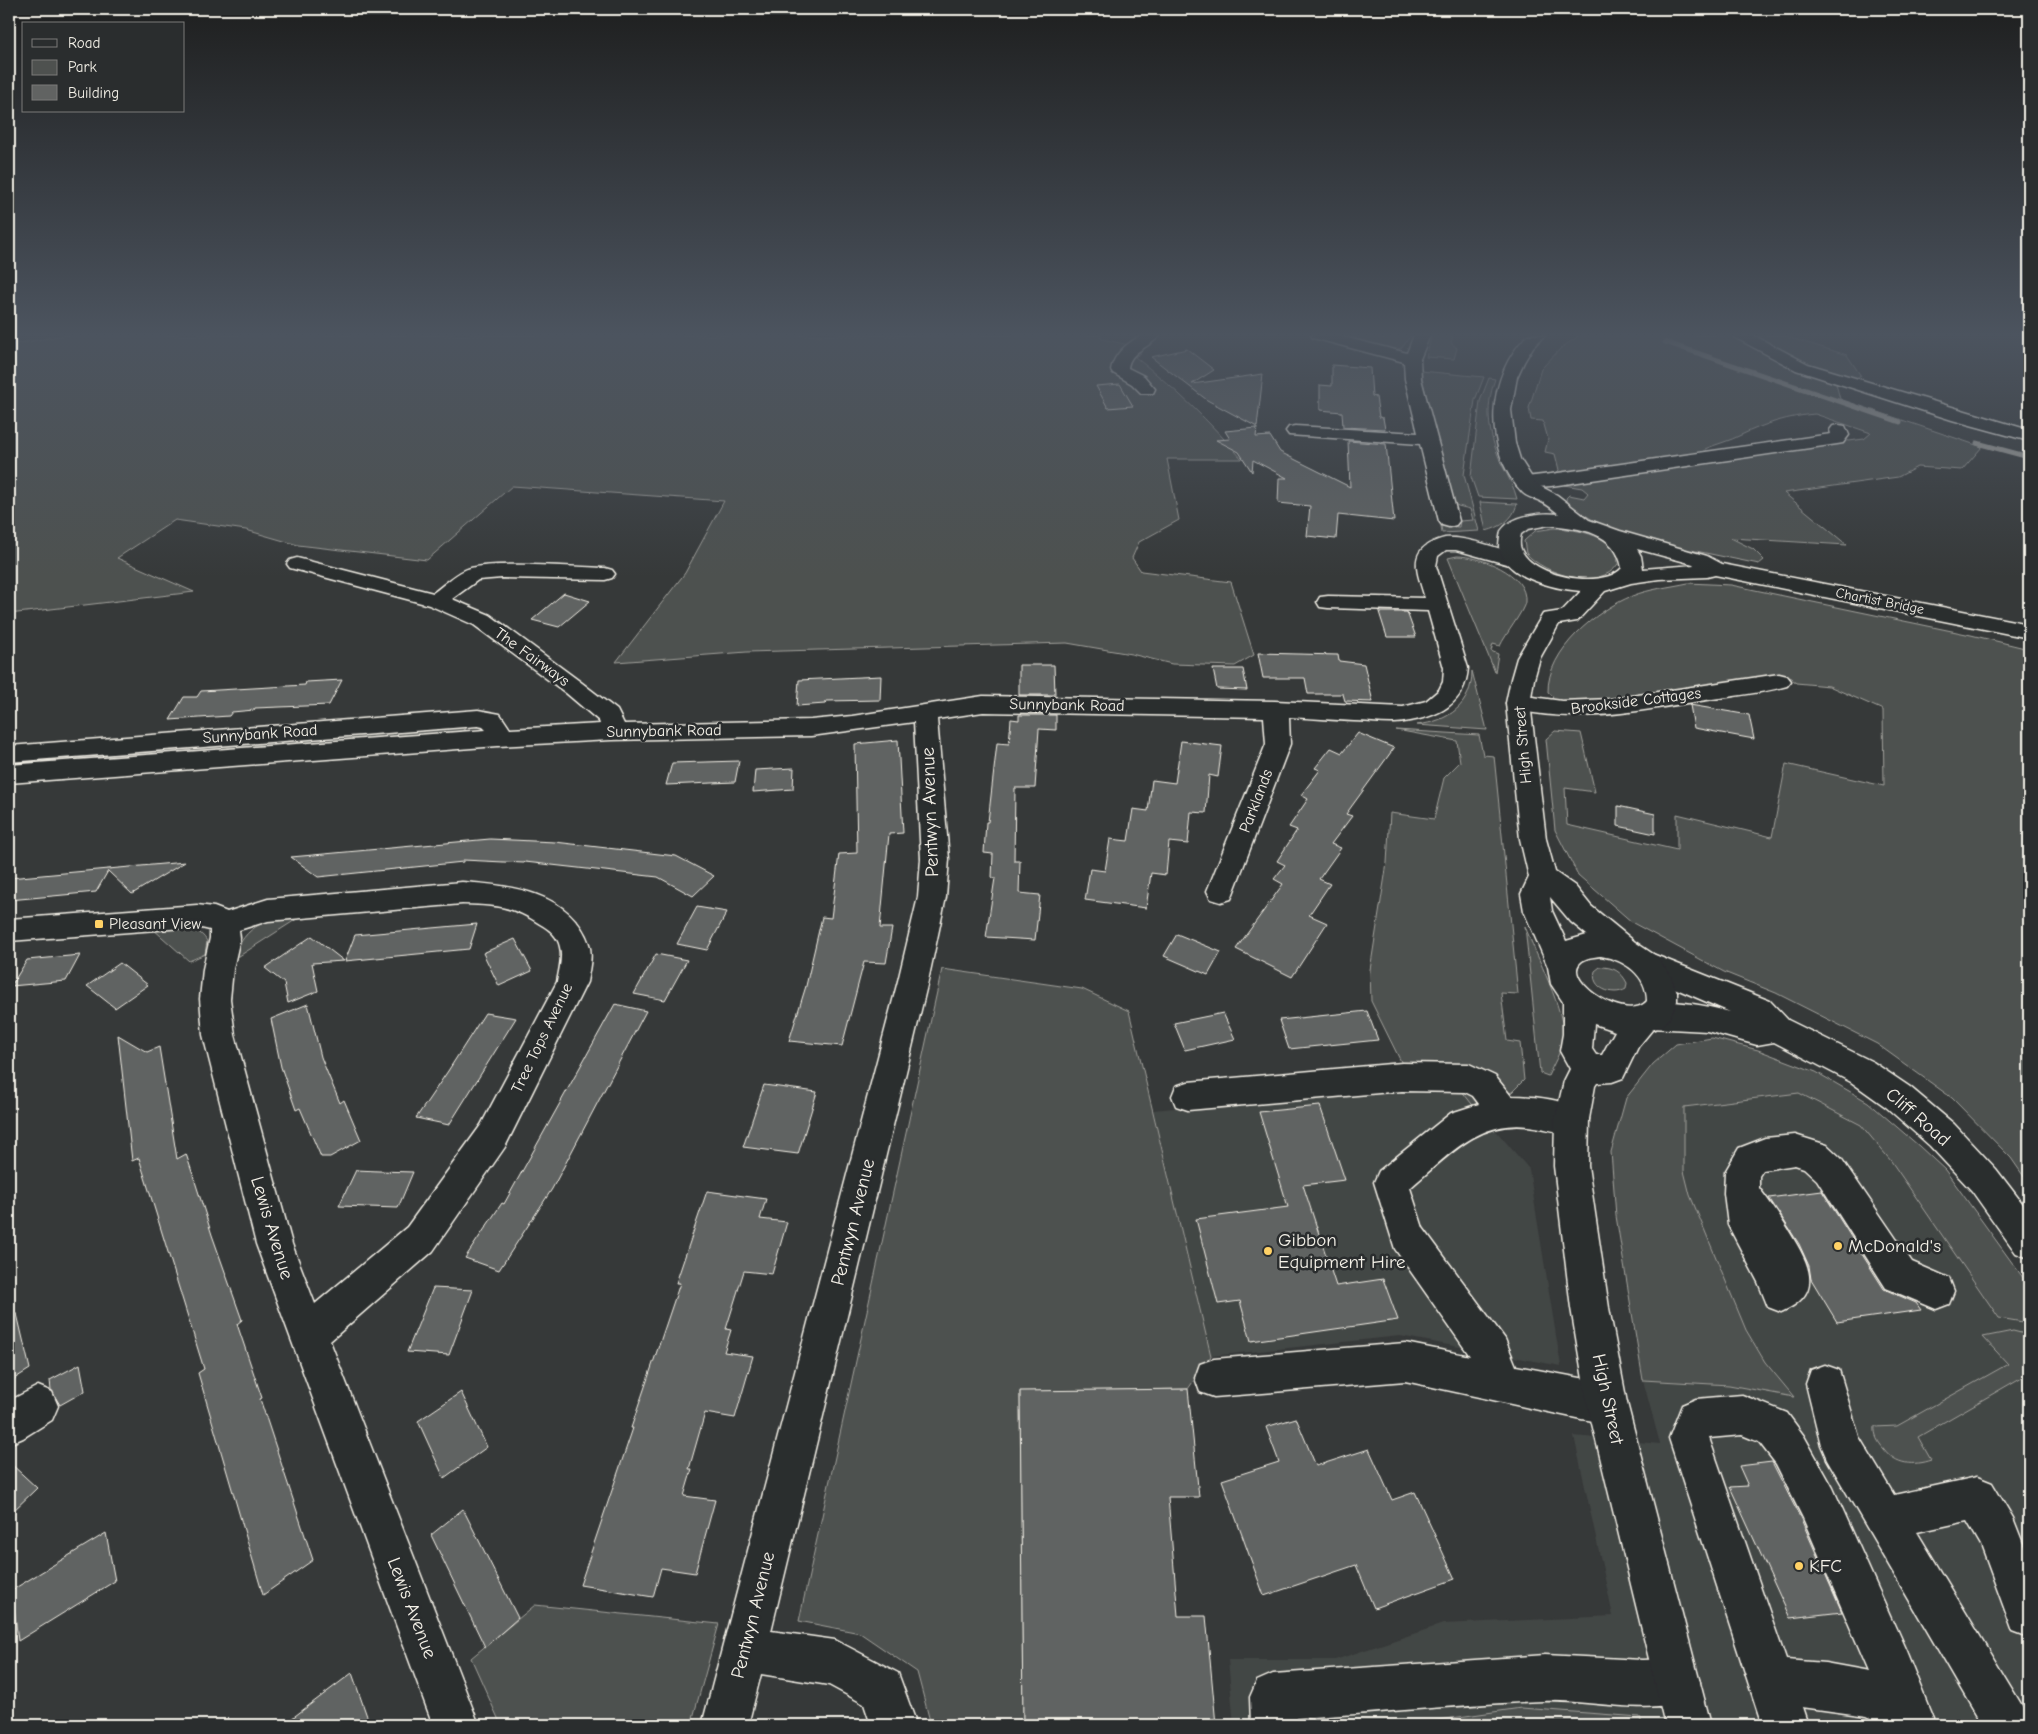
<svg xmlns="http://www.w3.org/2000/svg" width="2038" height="1734" font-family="'Comic Neue',sans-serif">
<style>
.built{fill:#434645}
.green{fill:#4e514f;stroke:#a1a19c;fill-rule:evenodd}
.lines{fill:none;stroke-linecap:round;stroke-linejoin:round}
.stream{stroke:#a8a7a1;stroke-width:5}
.building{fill:#616362;stroke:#f4f1e8}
.minor-casing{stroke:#f4f1e8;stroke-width:3}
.major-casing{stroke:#f4f1e8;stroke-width:3}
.minor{fill:#2a2d2e;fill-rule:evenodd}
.major{fill:#2a2d2e;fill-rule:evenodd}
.poi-dot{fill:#ffd166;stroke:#2a2d2e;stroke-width:2}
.labels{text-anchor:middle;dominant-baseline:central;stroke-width:5;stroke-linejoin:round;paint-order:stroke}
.far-street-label{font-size:14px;fill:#f4f1e8;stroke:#2a2d2e}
.street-label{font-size:16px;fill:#f4f1e8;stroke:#2a2d2e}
.poi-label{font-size:16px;fill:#f4f1e8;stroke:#2a2d2e;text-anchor:start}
.near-street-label{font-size:19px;fill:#f4f1e8;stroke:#2a2d2e}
.near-poi-label{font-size:19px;fill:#f4f1e8;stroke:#2a2d2e;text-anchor:start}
</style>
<rect width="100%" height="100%" fill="#363939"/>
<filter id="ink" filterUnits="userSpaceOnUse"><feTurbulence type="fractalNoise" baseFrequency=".02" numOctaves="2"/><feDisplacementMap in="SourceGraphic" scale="10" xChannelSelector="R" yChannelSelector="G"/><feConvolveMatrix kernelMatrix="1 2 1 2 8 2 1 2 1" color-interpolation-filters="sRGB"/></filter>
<g filter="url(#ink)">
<path class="built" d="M1413,1086L1461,1090L1529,1169L1561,1366L1400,1336L1211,1356L1153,1110Z
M1799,1093L1861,1125L1891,1161L1999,1318L2029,1323V1725H1234L1228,1660H1335L1443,1624L1613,1616L1574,1436L1660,1444L1643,1380L1729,1385L1794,1397L1765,1362L1746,1330L1690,1195L1684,1171L1683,1107Z"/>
<path class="green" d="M65,335H1100L1102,339L1129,345L1132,352L1141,353L1135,357C1174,387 1210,422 1242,459H1167L1179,520L1139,542L1132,558L1141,571L1231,582L1254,655L1235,666L1172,664L1131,654L1067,643L747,652L616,662L685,573L724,501L512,486L427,560L298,545L246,530L175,520L117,558L194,592L9,614V345Z
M1342,335H1368L1384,338L1387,335H1411L1402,348L1394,350L1340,336Z
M1432,335H1453L1451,343L1457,348L1454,359L1426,357Z
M1580,335H1781L1847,355L1861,376L1836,384L1840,399L1982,447L1962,470L1917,467L1898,477L1784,493L1847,545L1731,538L1753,549L1764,560L1759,564L1691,550L1690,554L1617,531L1593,520L1565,503L1568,502L1566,498L1569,495L1584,498L1588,493L1582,488L1564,485L1554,476L1559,470L1555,454L1545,452L1548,439L1543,421L1531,420L1529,408L1541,369L1561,348ZM1815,414L1871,433L1864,439L1849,441L1847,440L1720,461L1705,449C1716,444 1730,441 1741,435C1764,424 1789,416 1815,414Z
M1421,371L1484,377L1475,400L1464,475L1479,531L1442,533L1441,526L1459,527L1460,521L1473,520L1470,509L1458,506L1453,503L1431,420Z
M1489,378L1495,379C1484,411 1489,437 1503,467C1509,478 1514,487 1517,499L1478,497L1471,477L1480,401Z
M1480,502L1517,504C1513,520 1501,527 1486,531Z
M1554,528C1576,529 1619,536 1618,564C1600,592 1543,574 1526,553L1524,541L1535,531Z
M1457,556C1479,556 1528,573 1525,602C1524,611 1505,635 1500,646L1493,644L1491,651L1498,654L1495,672L1448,558Z
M1688,583L1731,585L1971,635L2029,649V1184L2011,1158L1952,1098L1877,1044L1776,993L1724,972L1633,923L1578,875L1555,830L1546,739L1555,731L1581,733L1595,792L1565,788L1567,825L1677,850V814L1772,837L1786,764L1884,786L1883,710L1829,686L1796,683L1792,678L1775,675L1610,700L1551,702L1553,696L1548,692C1547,650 1597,610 1632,596C1649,589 1670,587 1688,583Z
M1472,671L1487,730L1417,725C1449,721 1472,705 1472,671Z
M465,726L466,729L461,731L338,742L9,767V758Z
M1396,730L1479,735L1483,755L1494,756L1518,994L1501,993L1507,1041L1520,1043L1524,1080L1512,1092L1475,1108L1461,1090L1413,1086L1371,1001L1370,970L1387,863L1390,813L1434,819L1444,778L1460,762L1457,741Z
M303,915L233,960C245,922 268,919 303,915Z
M180,926C192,928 200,930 207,941L205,954L189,961L153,929Z
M1525,926C1535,954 1567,1013 1563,1040C1561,1052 1553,1065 1548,1076L1540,1073Z
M1600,967C1613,967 1621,971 1627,983L1626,989C1613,997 1590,988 1595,971Z
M942,969L1082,989L1129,1011L1211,1356L1188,1389L1020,1392L1023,1725H931L917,1672L860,1633L799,1621Z
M1712,1038L1758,1050L1816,1072L1868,1102L1919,1146L1945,1170L2029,1286V1323L1999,1318L1891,1161L1861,1125L1799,1093L1684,1107V1171L1690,1195L1746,1330L1765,1362L1794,1397L1729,1385L1643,1380L1616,1216L1611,1152L1626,1098L1653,1064L1676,1044Z
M2013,1331L2029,1335V1373L1918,1437L1931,1460C1913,1466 1896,1465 1884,1449C1878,1442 1874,1436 1875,1427L1897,1426L2008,1364L1983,1337Z
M535,1605L719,1624L691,1725H501L471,1658Z
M1521,1708L1640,1717L1642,1725H1419L1424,1722Z"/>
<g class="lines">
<path class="stream" d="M1665,342L1900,422
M1977,443L2029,457"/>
</g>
<path class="building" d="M1187,349L1214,370L1192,384L1263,374L1257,427L1207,400L1151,357Z
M1332,365L1370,368L1372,396L1376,397L1379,417L1383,418L1385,429L1343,427L1342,412L1320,410V385L1332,386Z
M1120,384L1133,406L1108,408L1096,386Z
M1257,428L1256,437L1270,436L1280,452L1350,487L1348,441L1386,444L1394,521L1338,515L1336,539L1307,536L1310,506L1278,503L1279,478H1287L1253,460L1252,472L1239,452L1216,440L1230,439L1225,431Z
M564,593L590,601L559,627L532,620Z
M1379,612H1407L1416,637H1387Z
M1258,653L1338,655L1339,661L1364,664L1373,702L1345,701L1343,694H1308L1305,678H1263Z
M1019,665H1054L1055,695H1019Z
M1213,669H1243L1247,690L1217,689Z
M881,676L880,700L826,701L825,704L797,706L799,680Z
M342,680L329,705L255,708L254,710L232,712L229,716L170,720L184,697H197L201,691L305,685L306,682Z
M1690,705L1749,715L1754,739L1694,728Z
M1019,715H1056V730L1039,729L1035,788H1015L1014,861H1020L1019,893L1040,895L1035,940L986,937L995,878H992L993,854L984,853L986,822H988L997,743L1009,744L1011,719L1019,720Z
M1358,733L1394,748L1346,814L1352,816L1331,844L1341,848L1319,879L1330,884L1309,915L1327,923L1292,977L1236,949L1283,884L1274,879L1285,865L1277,861L1297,830L1289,827L1308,799L1301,795L1320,770L1315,768L1331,748L1342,753Z
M898,740L903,833L889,834L880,928H892L886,963L864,962L842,1046L789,1041L806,986L822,917L831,918L839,854L857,853L855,744Z
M1181,741L1222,746L1218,777L1209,775L1206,813L1191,812L1188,844L1169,842L1166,875L1151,873L1146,908L1085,900L1090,869L1105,871L1110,839L1128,841L1133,809L1148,811L1152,780L1175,783Z
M739,761L735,782L666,785L672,763Z
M794,768L793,789L753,792L755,770Z
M1618,806L1655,814V834L1618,826Z
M490,839L555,842L676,856L714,876L693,896L658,877L525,862L524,863L463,860V862L318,877L291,857Z
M185,862L132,894L108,871L96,892L9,900V878Z
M697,907L727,912L707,950L677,944Z
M477,924L469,949L345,961L355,935Z
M1177,934L1221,952L1208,975L1164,956Z
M312,936L344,961L312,963L318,991L288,1003L284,983L265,968Z
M515,939L532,971L499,986L483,953Z
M656,954L687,960L665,1000L634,994Z
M80,955L66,981L11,986L27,960Z
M120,963L148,985L115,1008L87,986Z
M308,1004L321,1057L327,1072L340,1103L344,1100L361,1140L330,1157H321L300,1108L296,1110L281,1067L271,1019Z
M615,1004L646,1011L552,1189L499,1270L465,1258L502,1203L504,1204Z
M1367,1011L1378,1040L1289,1049L1279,1020Z
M485,1013L516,1018L449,1125L416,1118L448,1071Z
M1223,1013L1235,1039L1185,1050L1174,1023Z
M118,1035L147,1052L159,1047L177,1159L186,1154L193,1175L212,1235L242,1320L237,1324L262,1398L260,1399L313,1560L263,1595L198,1373L204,1369L139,1158L132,1161Z
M764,1085L817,1092L798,1154L743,1147Z
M1320,1106L1345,1180L1303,1185L1336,1286L1383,1279L1398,1320L1251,1341L1240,1301L1218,1304L1196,1219L1288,1207L1259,1112Z
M356,1170L379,1171L413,1172L398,1208L339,1206Z
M707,1191L766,1199L760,1219L787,1222L772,1274L744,1271L726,1329L731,1330L724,1352L753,1356L735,1418L705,1413L689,1469H692L684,1496L715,1500L695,1573L661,1568L653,1597L580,1585L633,1428H631L680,1283H676Z
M1822,1191L1884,1289L1916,1303L1921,1310L1837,1322L1811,1279L1809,1266L1799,1244L1769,1198Z
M433,1288L473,1290L449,1355L407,1352Z
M17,1314L30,1369L9,1382V1315Z
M80,1364L85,1391L60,1405L51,1390L50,1380Z
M1188,1389L1199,1497H1168L1178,1616H1206L1216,1725H1023L1020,1391Z
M461,1392L487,1447L444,1478L418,1421Z
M1296,1418L1316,1466L1369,1449L1392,1500L1415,1492L1455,1579L1374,1608L1356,1565L1264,1596L1222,1480L1279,1462L1266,1427Z
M9,1462L37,1488L9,1515Z
M1772,1462L1801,1519L1842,1612L1790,1618L1730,1487L1748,1486L1739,1466Z
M463,1509L518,1618L485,1647L431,1535Z
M106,1533L115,1581L18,1641L12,1590Z
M352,1673L370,1725H283Z"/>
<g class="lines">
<g class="minor-casing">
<path id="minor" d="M1142,335H1160C1150,348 1130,350 1128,368L1144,376L1155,389L1153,393H1141L1132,384L1113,373L1111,370C1114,353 1128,343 1142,335Z
M1311,335H1336L1407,353L1414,335H1430L1420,359L1421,379L1459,521L1456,525L1449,527L1442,525L1439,521L1420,444L1289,435L1286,431L1289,427L1295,426L1418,433L1405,379L1404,362L1313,338Z
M1734,335H1753L1808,364L2029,430V441L1952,420L1796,370L1736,338Z
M1839,425L1845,426L1849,435L1843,443L1837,444L1551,486L1524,488L1517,486L1515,482L1517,478L1551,474L1831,434L1830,430L1833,426Z
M1445,538C1466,536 1504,550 1524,557L1527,561L1524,565L1517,567L1456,550H1446L1438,556L1436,566L1468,668C1465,705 1438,717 1404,722C1389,725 1370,721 1354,721C1332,720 1311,718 1289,717L1290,744L1231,899L1221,902L1211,899L1207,891L1266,744L1264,717L983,712L937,719L949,859L946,897L928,981L771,1631L835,1640L898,1673L917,1725H871L864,1704L829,1685L761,1674L748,1725H702L898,981L918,897L921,859L914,722L811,736L611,740L498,746L9,783V765L486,730L483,727L478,726L9,762V746L478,710L500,714L510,729L600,724L599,721L566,693L474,625L429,605L290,568L287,564L290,560L297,558L433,593C444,585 454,575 465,570C484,560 578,567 605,568L612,570L615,574L612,578L605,580L502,578L478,580L452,599L490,615L582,683L617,710L624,724L811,720L852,716L983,696L1275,701L1403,707L1426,701L1439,690L1443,682L1444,668L1428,611L1328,608L1320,607L1317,602L1320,597L1328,596L1425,598C1416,568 1406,548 1445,538Z
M1779,674L1787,676L1791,681L1787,686C1759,694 1729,696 1700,701C1637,711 1573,725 1510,708L1506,703L1510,698L1518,695L1562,701L1611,699Z
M462,882C509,885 571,892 589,944C593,956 589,970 587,982L505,1147L433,1251L330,1341L479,1725H433L256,1244L203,1035L200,999L203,969L210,938V930L197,927L9,941V919L197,905L214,907L227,912L268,899ZM462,904C494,905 512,905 540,924C549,929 558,936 560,947C563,958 559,970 557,982L481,1125L407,1227L315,1304L292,1244L235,1035L230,999L233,969L240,938L239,930L268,921Z
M1645,951L1770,1001L1788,1020L1873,1062L1910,1087L1954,1124L1996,1169L2029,1212V1258L2016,1253L1972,1191L1930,1146L1886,1107L1851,1082L1774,1042L1757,1045L1707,1031L1651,1028L1640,1024L1636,1015L1640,1006C1665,997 1705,1005 1730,1012L1635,971L1630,963L1635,955Z
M1402,1063L1469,1064L1495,1076L1511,1096C1535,1096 1561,1100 1584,1109L1589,1119L1584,1129C1564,1137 1548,1128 1528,1126C1477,1120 1446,1158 1410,1188L1423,1228L1505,1339L1516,1366L1607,1383L1621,1389L1627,1403L1621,1417L1607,1423L1581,1419L1405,1381L1214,1397L1200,1392L1195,1378L1200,1364L1214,1359L1405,1343L1470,1356L1395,1249L1374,1182L1379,1171L1451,1113L1479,1104L1473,1096L1465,1092L1402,1091L1188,1110L1176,1106L1172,1096L1176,1086L1188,1082Z
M1795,1135L1827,1145L1841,1158L1912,1262L1949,1278L1954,1291L1949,1304L1936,1309L1886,1288L1817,1180L1804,1168L1795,1165L1763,1170L1759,1176V1188C1770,1202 1780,1217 1790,1233C1809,1264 1825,1294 1781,1312L1768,1307L1758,1282L1728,1225L1724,1193L1725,1172L1739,1148L1765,1138Z
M1825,1365L1839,1370L1859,1437L1894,1495L1977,1477L1992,1483L2013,1518L2029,1559V1638L2013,1632L1981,1545L1967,1521L1917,1532L2024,1709L2029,1725H1982L1827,1459L1821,1445L1806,1384L1811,1370Z
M38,1386L52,1392L58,1406L52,1420L23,1438L9,1444V1401Z
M1742,1395L1787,1413L1804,1436L1833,1488L1906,1651L1933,1718L1930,1725H1885L1867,1716L1802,1707L1808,1725H1762L1669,1438L1682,1405L1696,1399ZM1742,1435L1759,1442L1776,1464L1803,1518L1869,1671L1825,1663L1786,1660L1709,1438Z
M1545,1655L1642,1660L1677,1659L1693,1666L1700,1682L1693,1698C1647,1717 1591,1699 1543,1701C1461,1704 1379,1713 1297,1718V1725H1251L1250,1697L1257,1681L1273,1674Z"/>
</g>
<g class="major-casing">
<path id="major" d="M1528,335H1545L1533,347L1524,362L1517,377L1511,410L1515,443L1520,459L1536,484L1557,495L1589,520L1620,531L1707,556L1722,564L2029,624V638L1715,575L1707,577L1659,579L1631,583L1605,591L1577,621L1559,624L1540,658L1534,679L1530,703L1546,839L1555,872L1575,886L1591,906L1635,942L1656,956L1670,974L1677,992V1001L1670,1018L1664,1025L1652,1030L1638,1047L1623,1078L1612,1082L1597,1083L1595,1086L1589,1119L1588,1166L1609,1308L1627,1403L1711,1725H1665L1587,1403L1571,1308L1554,1166L1555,1119L1564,1081L1570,1069L1560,1051L1563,1034V1002L1551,984L1548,967L1524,911L1521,894L1529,877L1520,839L1506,703L1511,679L1517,658L1540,619L1543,614L1562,611L1581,591C1555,589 1504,578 1499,547C1499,542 1500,536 1501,531C1512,515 1541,512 1559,514C1553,509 1547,504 1540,501C1534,498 1527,497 1523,493C1482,450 1486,375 1528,335ZM1549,525C1580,528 1616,532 1622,568C1603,590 1531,577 1521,549C1519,545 1520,538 1521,534L1528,529ZM1637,549L1693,564L1694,565L1643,569L1641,556ZM1550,897L1571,922L1587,935L1566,941L1552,911ZM1601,956C1625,960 1647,975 1647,1001C1627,1024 1565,982 1579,964C1584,957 1594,957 1601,956ZM1594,1024L1615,1031L1602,1055H1596L1592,1049Z"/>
</g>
<use href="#minor" class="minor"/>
<use href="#major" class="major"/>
</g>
</g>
<linearGradient id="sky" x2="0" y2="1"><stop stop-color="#1e1f1f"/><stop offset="0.58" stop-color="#4c545f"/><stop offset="1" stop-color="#4c545f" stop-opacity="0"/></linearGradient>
<rect width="2038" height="577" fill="url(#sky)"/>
<g class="poi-dot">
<rect x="94" y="919" width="10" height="10" rx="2.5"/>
<circle cx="1838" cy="1246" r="5"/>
<circle cx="1268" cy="1251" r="5"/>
<circle cx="1799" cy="1566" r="5"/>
</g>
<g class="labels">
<g class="far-street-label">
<text transform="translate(1880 601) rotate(11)">Chartist Bridge</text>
</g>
<g class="street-label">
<text transform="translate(532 657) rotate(36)">The Fairways</text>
<text transform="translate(1636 701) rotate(-7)">Brookside Cottages</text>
<text transform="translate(1067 705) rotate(1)">Sunnybank Road</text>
<text transform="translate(664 731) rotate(-1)">Sunnybank Road</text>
<text transform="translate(260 734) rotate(-4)">Sunnybank Road</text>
<text transform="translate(1523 745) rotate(-95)">High Street</text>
<text transform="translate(1256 801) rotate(-69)">Parklands</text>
<text transform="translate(542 1038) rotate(-64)">Tree Tops Avenue</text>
</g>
<g class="poi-label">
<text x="109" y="924">Pleasant View</text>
</g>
<g class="near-street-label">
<text transform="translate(930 812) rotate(-92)">Pentwyn Avenue</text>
<text transform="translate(1918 1117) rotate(41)">Cliff Road</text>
<text transform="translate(853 1222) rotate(-76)">Pentwyn Avenue</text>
<text transform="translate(272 1228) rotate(73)">Lewis Avenue</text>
<text transform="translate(1608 1399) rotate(78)">High Street</text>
<text transform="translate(412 1608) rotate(69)">Lewis Avenue</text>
<text transform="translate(753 1615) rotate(-76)">Pentwyn Avenue</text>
</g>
<g class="near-poi-label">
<text x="1278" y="1240">Gibbon<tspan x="1278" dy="22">Equipment Hire</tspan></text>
<text x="1848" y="1246">McDonald's</text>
<text x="1809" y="1566">KFC</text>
</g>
</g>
<rect width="2038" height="1734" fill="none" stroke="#2a2d2e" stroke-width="30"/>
<rect x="15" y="15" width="2008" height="1704" fill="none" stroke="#f4f1e8" stroke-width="2" filter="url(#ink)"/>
<rect x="22" y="22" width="162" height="90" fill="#2a2d2e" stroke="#7b7b78"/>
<rect x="32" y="39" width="25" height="8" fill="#2a2d2e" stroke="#7b7b78"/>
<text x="68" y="48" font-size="15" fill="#f4f1e8">Road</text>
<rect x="32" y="60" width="25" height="15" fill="#4e514f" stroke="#7b7b78"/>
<text x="68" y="72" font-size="15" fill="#f4f1e8">Park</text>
<rect x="32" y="85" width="25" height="15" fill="#616362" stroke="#7b7b78"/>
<text x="68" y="98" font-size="15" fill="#f4f1e8">Building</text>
</svg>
